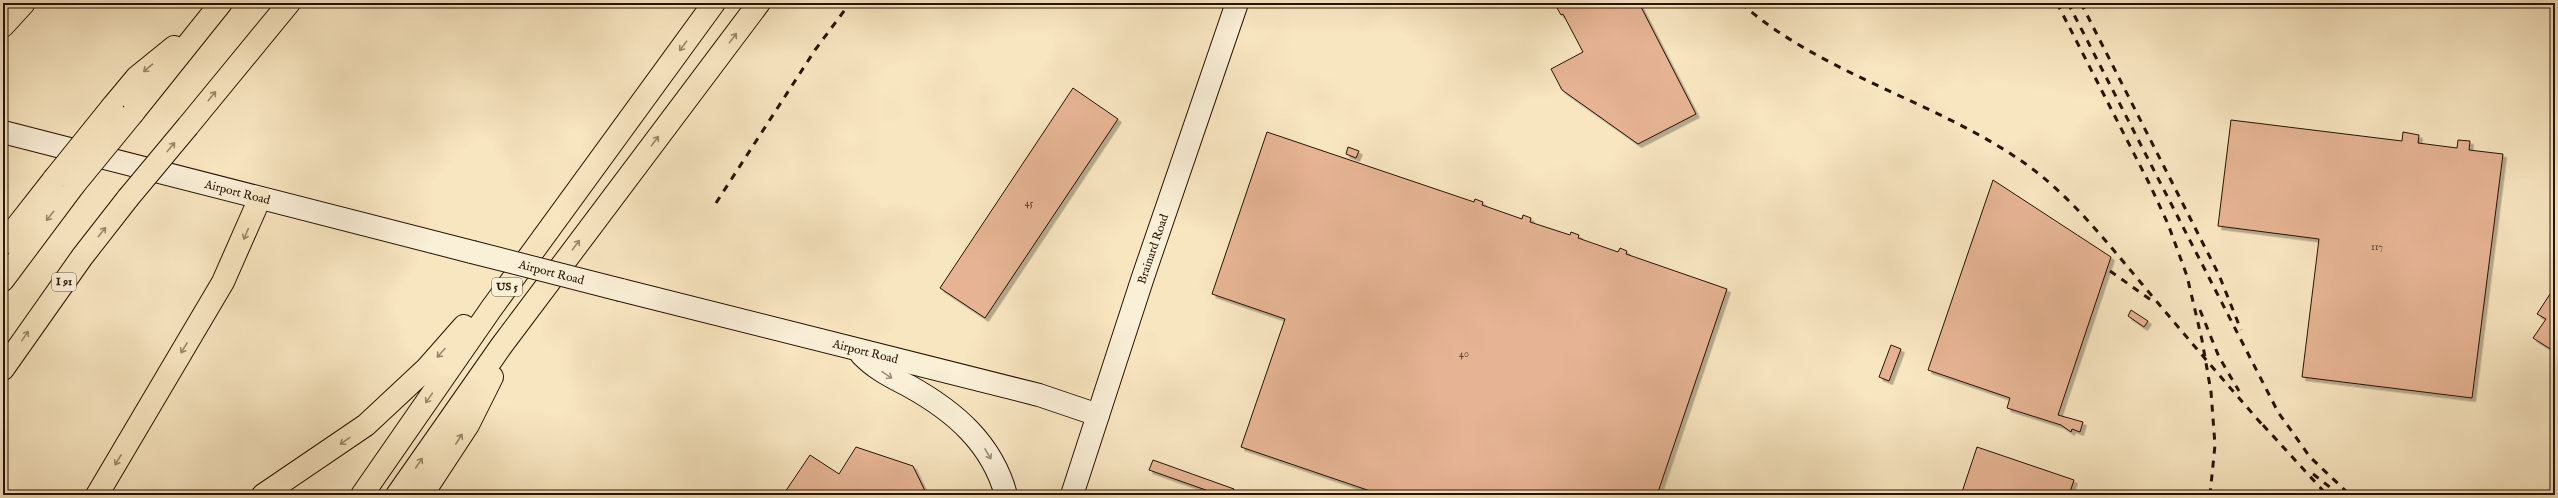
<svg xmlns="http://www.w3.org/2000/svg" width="2558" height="498" font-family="'IM FELL English',serif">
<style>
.building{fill:#e6b494;stroke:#271201;filter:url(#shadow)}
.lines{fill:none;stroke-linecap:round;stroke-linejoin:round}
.secondary-casing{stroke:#271201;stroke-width:24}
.highway-casing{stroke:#271201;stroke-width:24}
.secondary{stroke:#faefd7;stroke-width:22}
.highway{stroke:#f8e6c1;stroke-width:22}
.rail{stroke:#271201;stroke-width:3;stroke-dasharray:7 7;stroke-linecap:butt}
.secondary-bridge-casing{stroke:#271201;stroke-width:24;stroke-linecap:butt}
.highway-bridge-casing{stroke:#271201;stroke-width:24;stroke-linecap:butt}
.secondary-bridge{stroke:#faefd7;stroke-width:22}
.highway-bridge{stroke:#f8e6c1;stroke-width:22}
.oneway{stroke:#9a876b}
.oneway2{stroke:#9b8c77}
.labels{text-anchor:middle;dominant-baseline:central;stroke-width:3.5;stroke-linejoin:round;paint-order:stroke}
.number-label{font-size:10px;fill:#573a26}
.shield{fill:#faefd7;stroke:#665441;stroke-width:1}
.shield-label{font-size:11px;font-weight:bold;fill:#271201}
.street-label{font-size:12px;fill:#271201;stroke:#faefd7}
</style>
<defs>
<filter id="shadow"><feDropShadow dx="3.5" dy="3.5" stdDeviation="0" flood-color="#0004"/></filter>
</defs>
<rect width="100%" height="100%" fill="#f8e6c1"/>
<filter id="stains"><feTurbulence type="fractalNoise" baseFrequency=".005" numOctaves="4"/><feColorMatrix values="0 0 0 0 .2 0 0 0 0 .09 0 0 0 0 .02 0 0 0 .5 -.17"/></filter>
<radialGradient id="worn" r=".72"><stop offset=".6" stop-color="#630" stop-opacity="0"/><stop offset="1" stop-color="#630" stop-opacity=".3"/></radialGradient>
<path class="building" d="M1558,3H1639L1696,114L1638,144L1562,90L1551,69L1583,52L1563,14L1561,15L1556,6Z
M1073,88L1118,119L985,318L940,288Z
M2231,120L2402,141L2403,132L2419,135L2418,143L2457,148L2458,140L2470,141L2469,150L2503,154L2472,398L2302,377L2319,239L2218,226Z
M1267,132L1474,202L1475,199L1483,202L1482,205L1522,219L1523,215L1531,218L1530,222L1570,235L1571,232L1579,235L1578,238L1618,252L1620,248L1627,251L1626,254L1727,289L1657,495H1382L1241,447L1285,319L1212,294Z
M1348,147L1359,151L1356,158L1346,154Z
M1993,180L2111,257L2058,415L2083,422L2080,432L2072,429L2071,432L2061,425L2007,408L2010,398L1928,370Z
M2552,291L2555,293V352L2533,338L2546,319L2537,314Z
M2131,310L2148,321L2144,327L2128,316Z
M1891,345L1901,349L1889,381L1879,377Z
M856,447L913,466L927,495H783L810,455L839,474Z
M1977,447L2074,480L2069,495H1961Z
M1153,460L1234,489L1232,495H1220L1149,470Z"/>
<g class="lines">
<g class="secondary-casing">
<g id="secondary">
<path id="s1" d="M3,132L472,252"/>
<path id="s2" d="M621,290L1039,395L1098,415"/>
<path d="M861,354C875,369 892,377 909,386C954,411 992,443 1006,495"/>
<path id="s3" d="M1072,495L1143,277L1237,3"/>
</g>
</g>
<g class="highway-casing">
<path id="highway" d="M3,26L24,3
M112,107L137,77L174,47
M133,113L221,3
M188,126L289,3
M3,244L54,179
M3,280L74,185
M3,369L82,257L128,198
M97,495L223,282L260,198
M263,495L366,425L427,368L464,326
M362,495L491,309L714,3
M397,495L502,345L759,3
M422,495L468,425L492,377"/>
</g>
<use href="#secondary" class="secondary"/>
<use href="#highway" class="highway"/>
<path class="rail" d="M1741,3C1818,72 1931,100 2017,158C2067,191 2104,239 2142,284C2183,333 2224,381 2266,429
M2057,3L2150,185L2168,224L2187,276L2202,340L2211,392L2215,445L2210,495
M2068,3L2278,412L2310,457L2350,495
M2081,3L2219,275L2241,330
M716,203L815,50L850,3
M2110,271L2151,300
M2200,310L2219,357L2239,391
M2263,425L2327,495
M2313,474L2340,495"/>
<g class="secondary-bridge-casing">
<g id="secondary-bridge">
<path id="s4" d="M472,252L621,290"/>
</g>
</g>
<g class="highway-bridge-casing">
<path id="highway-bridge" d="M54,179L112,107
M74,185L133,113
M128,198L188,126"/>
</g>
<use href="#secondary-bridge" class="secondary-bridge"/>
<use href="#highway-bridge" class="highway-bridge"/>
</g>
<defs><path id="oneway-shaft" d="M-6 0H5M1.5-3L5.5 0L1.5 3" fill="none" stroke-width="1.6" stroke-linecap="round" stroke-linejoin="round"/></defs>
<g class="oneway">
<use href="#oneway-shaft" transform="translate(733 38) rotate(-53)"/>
<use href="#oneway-shaft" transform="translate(683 46) rotate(127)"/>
<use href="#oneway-shaft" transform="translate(148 68) rotate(140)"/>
<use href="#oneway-shaft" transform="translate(212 96) rotate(-51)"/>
<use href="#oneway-shaft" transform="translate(655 141) rotate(-53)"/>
<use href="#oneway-shaft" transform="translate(171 147) rotate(-50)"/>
<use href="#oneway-shaft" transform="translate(50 216) rotate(128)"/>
<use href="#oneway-shaft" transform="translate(102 232) rotate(-52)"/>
<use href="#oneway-shaft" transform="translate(246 234) rotate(113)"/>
<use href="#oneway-shaft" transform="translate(576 245) rotate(-53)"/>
<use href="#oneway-shaft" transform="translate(25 336) rotate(-55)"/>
<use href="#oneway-shaft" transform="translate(184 348) rotate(121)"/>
<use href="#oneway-shaft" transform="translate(441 353) rotate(132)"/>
<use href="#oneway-shaft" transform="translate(429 398) rotate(125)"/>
<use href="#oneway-shaft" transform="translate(459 439) rotate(-57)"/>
<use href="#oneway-shaft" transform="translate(345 441) rotate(144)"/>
<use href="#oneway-shaft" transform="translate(118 460) rotate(121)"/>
<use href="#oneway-shaft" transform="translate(419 463) rotate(-56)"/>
</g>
<g class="oneway2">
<use href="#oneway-shaft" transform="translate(887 375) rotate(34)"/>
<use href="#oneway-shaft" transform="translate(988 454) rotate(59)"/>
</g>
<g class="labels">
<g class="number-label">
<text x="1029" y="203">45</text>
<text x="2377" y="247">117</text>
<text x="1464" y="354">40</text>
</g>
<g class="shield">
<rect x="52" y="273" width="24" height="18" rx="3"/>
<rect x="492" y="278" width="30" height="18" rx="3"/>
</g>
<g class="shield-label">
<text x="64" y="282">I 91</text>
<text x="507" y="287">US 5</text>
</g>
<g class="street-label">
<text stroke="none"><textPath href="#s1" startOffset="242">Airport Road</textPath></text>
<text stroke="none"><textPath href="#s3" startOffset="259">Brainard Road</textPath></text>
<text stroke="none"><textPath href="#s4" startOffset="82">Airport Road</textPath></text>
<text stroke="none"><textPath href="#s2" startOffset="252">Airport Road</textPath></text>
</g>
</g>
<rect width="2558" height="498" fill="none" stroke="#f8e6c1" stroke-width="16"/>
<rect x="4" y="4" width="2550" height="490" fill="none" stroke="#271201" stroke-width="2"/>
<rect x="8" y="8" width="2542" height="482" fill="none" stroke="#271201"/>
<rect width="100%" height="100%" filter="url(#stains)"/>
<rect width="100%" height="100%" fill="url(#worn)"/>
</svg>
